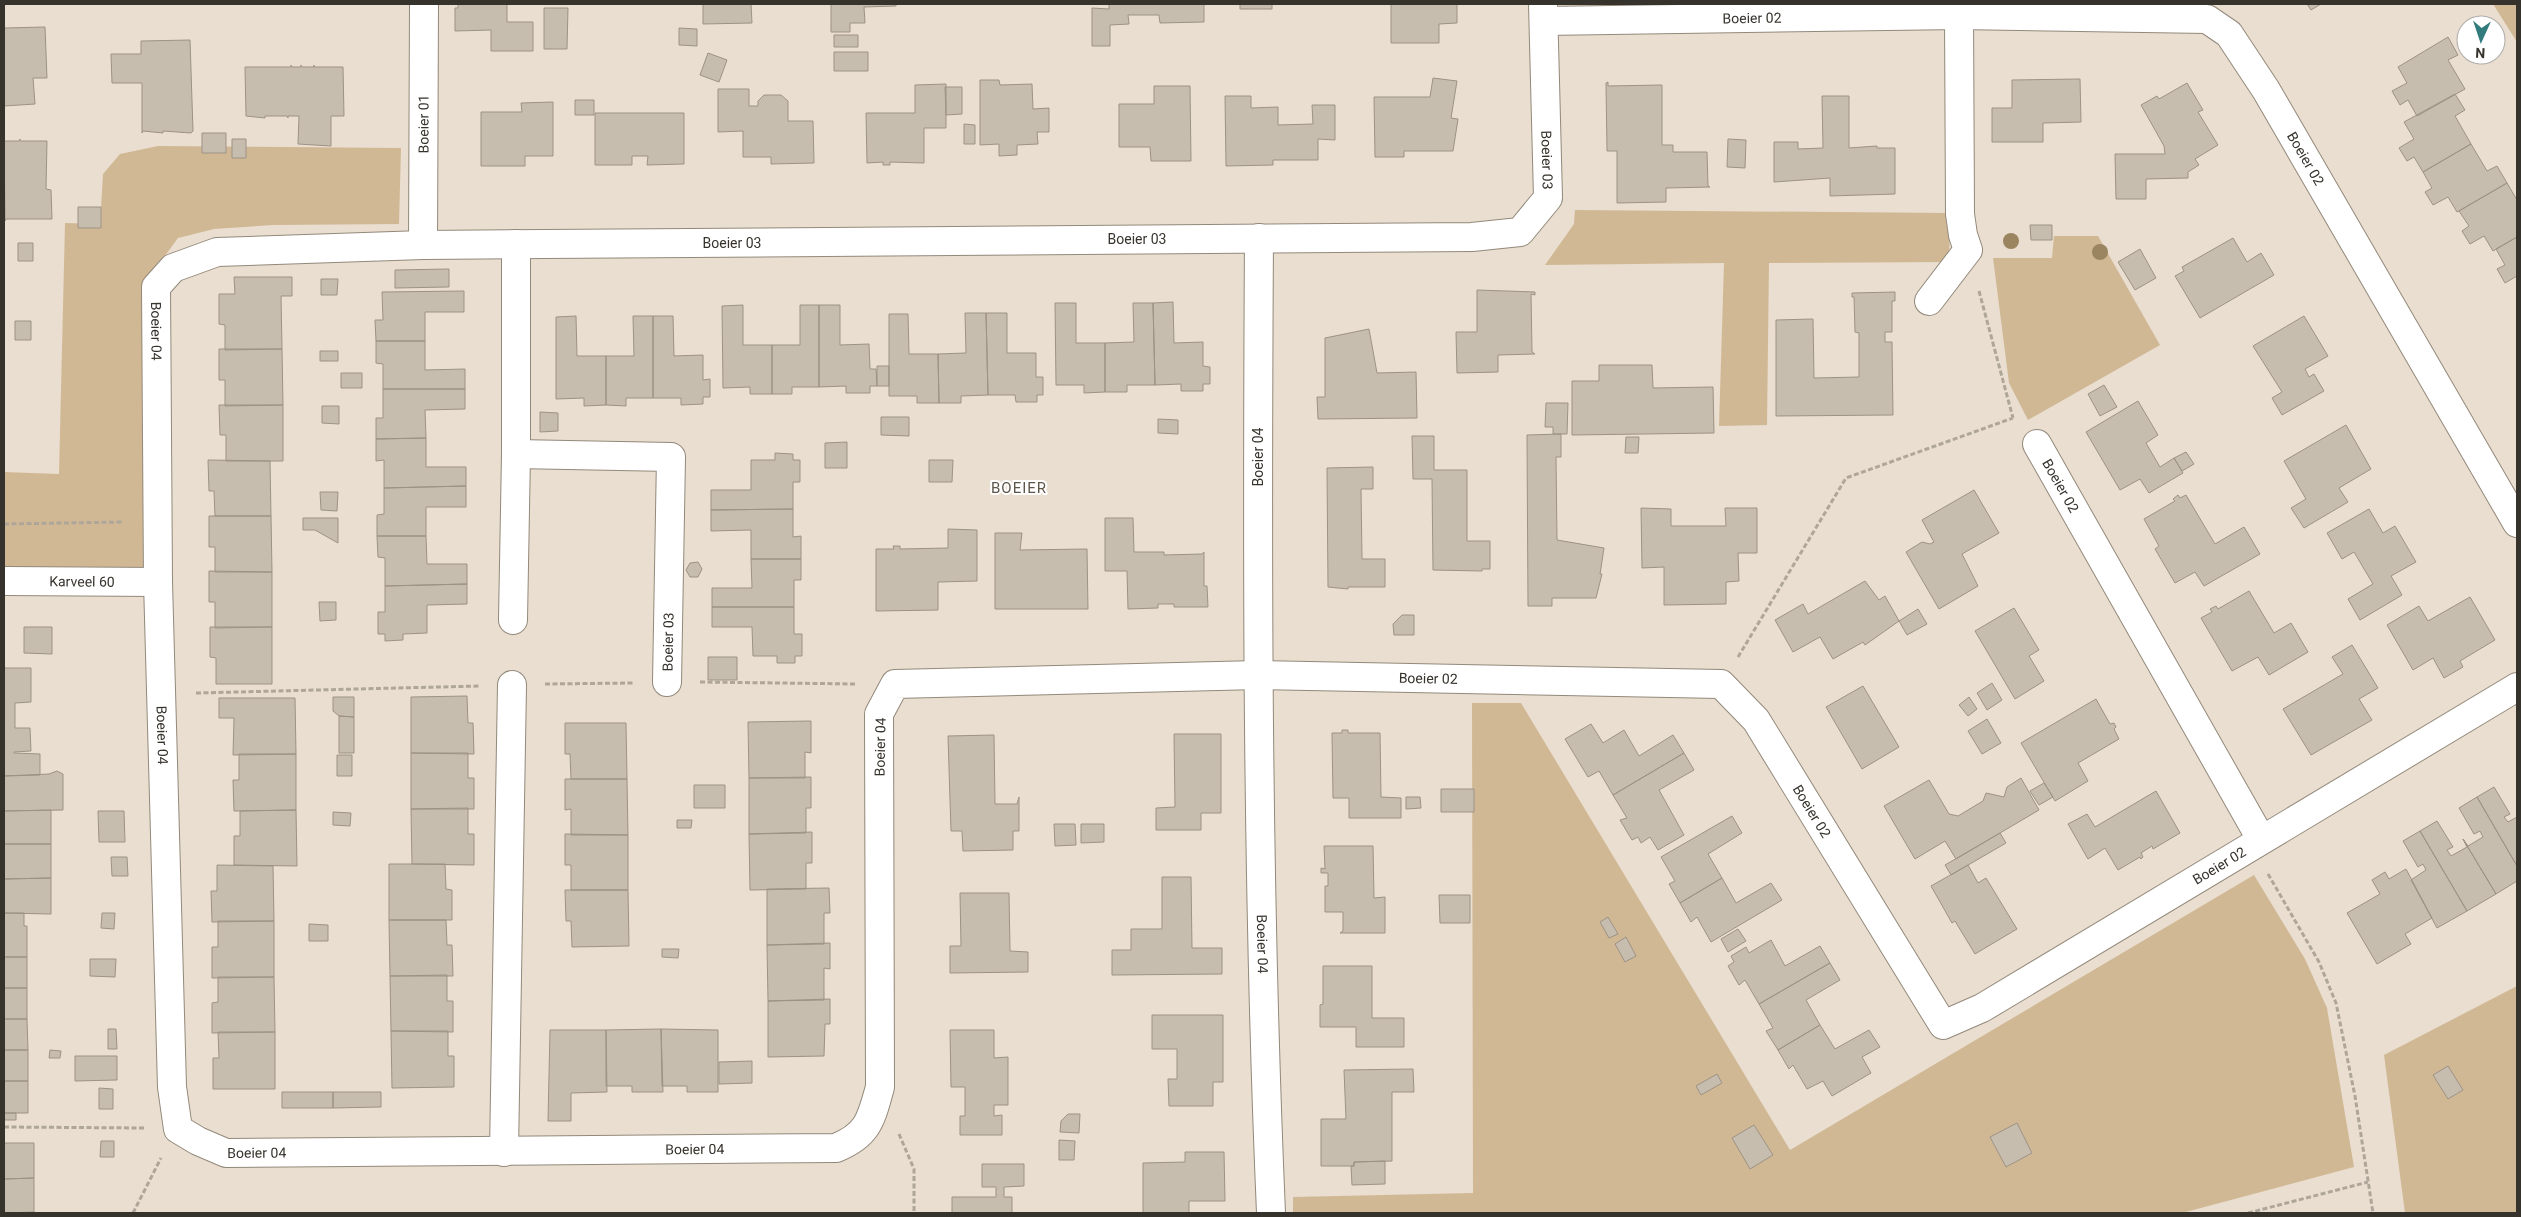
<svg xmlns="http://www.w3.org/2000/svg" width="2521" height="1217" font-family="Roboto,sans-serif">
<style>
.green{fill:#d1b895}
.building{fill:#c7bdae;stroke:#9d9285}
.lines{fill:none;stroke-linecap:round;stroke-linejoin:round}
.minor-casing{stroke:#93897b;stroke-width:30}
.path{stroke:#afa69a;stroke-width:3;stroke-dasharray:5 2.5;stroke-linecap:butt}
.minor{stroke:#fff;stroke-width:28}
.tree{fill:#9b8561}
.labels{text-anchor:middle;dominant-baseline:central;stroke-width:4;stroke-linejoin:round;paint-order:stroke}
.street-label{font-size:14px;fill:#36322c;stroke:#fff}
.neighbourhood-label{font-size:15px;letter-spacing:1px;fill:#5f564a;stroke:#fff}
</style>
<rect width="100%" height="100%" fill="#e9decf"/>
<path class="green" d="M2493,4H2517V42Z
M158,146L401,148L399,224L273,225L214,229L178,238L148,279L145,571L4,569V472L59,474L65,223L100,224L103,174L120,154Z
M1575,210L1950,213L1949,262L1769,263L1767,425L1719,426L1724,263L1545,265L1574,224Z
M2054,236H2098L2160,345L2028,420L2009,383L1993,258H2052Z
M1472,703H1521L1790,1150L2254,875L2305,959L2327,1008L2354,1167L2182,1213H1293V1197L1473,1193Z
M2517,986V1213H2405L2384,1055Z"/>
<path class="building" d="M458,4H507V22H533V51H491V30L455,31V8H458Z
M703,4H751L752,23L703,24Z
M831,4H896V6L864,7L865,23H850V32H831Z
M1109,4H1204V22L1160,23L1159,15H1128L1129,24L1110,25V46H1092V8L1109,9Z
M1240,4H1272V9H1240Z
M1391,4H1457V23L1439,24V43H1391Z
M2307,4H2321L2311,10Z
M544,8H568L567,49H544Z
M45,27L47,78H33L35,104L4,106V28Z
M679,28L697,29V46L679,45Z
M834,35H858V47H834Z
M2448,37L2458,55L2448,60L2465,89L2417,116L2408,100L2400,105L2392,91L2407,83L2398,67Z
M190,40L193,131L191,133L163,131V133L143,131L142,133V83H112L111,54H141V41Z
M834,52H868V71H834Z
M708,53L727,60L719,82L700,75Z
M291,65L292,67H301V65L302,67H314V65V67H343L344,116H331V146L298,144L299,116H288V118L287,116H265V118L246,116L245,67H291Z
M1433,78L1457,81L1451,118L1458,119L1453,151H1404V157H1375L1374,97H1430Z
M2080,79L2081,122L2043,123V142H1992V108H2012V80Z
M980,80H999L1000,85L1032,84L1033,109L1049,108V132H1037L1038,144L1017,145V155L999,156V144L980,145Z
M1608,82V86L1662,85V145H1673V152H1707L1708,186L1710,187L1666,188V202L1617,203V151H1607L1606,83Z
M2187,83L2203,110L2198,112L2218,145L2195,159L2199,165L2188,172V178L2146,179V199H2116L2115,154H2165L2164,146L2141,105L2157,96L2159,99Z
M946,84V128H924V163L890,162V165H883V162L867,163L866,113H915V85Z
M1154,86H1190L1191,161H1151L1150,147H1119V104H1154Z
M945,87H962V114L946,115Z
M718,89H749V106H758V101L764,95H781L788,101V121H813L814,163L771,164V157H743V131L718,132Z
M2455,94L2465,110L2455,116L2471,144L2423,172L2414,157L2407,161L2399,148L2414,139L2404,122Z
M1225,96H1251V108L1278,107V125L1313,124L1312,105H1335V140L1318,139V160H1273V165L1226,166Z
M1822,96H1849V148L1877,146V148H1895V194L1830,196V178L1774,182V142H1798V149L1823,148Z
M575,100H594V115H575Z
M553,102V156H525V166H481V112H522L521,103Z
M595,113H684V164L647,165L648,156H632V165H595Z
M964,124L975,125V144H964Z
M202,133H226V153H202Z
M20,139V141H47L46,189L51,190L52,219H6L5,221L4,141H19Z
M232,139H246V158H232Z
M1728,139L1746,140L1745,168L1727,167Z
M2471,144L2487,171L2497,166L2507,183L2457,212L2448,197L2433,205L2425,192L2432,188L2423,172Z
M2507,183L2517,200V237L2493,251L2484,236L2470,244L2462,231L2469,226L2459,211Z
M78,207H101V228H78Z
M2030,225H2052V240H2031Z
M2517,237V276L2505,283L2497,269L2505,265L2496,249Z
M2233,238L2247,262L2261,253L2274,275L2200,318L2175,276L2184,271L2182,267Z
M18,243H33V261H18Z
M2140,249L2156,278L2135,290L2118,262Z
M449,269V287L395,288V270Z
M234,277H292V296H281L282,349L225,350V325L219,324V294H235Z
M321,279H338L337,295H321Z
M1477,290L1535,292V295L1531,294L1532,352L1535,354L1498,355V372L1457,373L1456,332H1477Z
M464,291V312H425V341H376L375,320H383L382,292Z
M1895,292V301H1892V332H1885V342H1892L1893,415L1776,416V320L1813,319L1814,378L1859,377V333L1855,332L1854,297H1852V293Z
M1173,302L1174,343L1203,342V366L1210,367V384H1203V391H1181V384L1155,385L1153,303Z
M1055,303H1076V343H1105V392L1084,393V385H1056Z
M1133,303H1153L1155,385H1127V392H1105V343L1134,342Z
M743,305V345H772V394H750V387L723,388L722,306Z
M800,305H819V387H792V394H772V345H800Z
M819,305H840V345L869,344L870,369H876L877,386H870V393H846V386L819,387Z
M965,313H986L988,395L961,396V403H939L938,354L966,353Z
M986,313H1007V353H1036V377H1043V395H1037V402H1016L1015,395H988Z
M889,314H908L909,354H938L939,403H917V396H889Z
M576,316L577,356H606V405L584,406V398L556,399V317Z
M633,316H653V398H626V406L606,405V356H634Z
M653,316H673L674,356L703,355V380L710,379V397H703V404L681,405V398H653Z
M2304,316L2328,356L2305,369L2309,377L2314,374L2324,391L2282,415L2272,398L2282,392L2253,346Z
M15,321H31V340H15Z
M1369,329L1377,373L1416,372L1417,418L1318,419L1317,397H1325V338Z
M376,341H425V370L465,369V389H383V364L376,363Z
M219,349H282L283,405L225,406V380H219Z
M320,351H338V361H320Z
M1599,365H1652L1653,388L1713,387L1714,433L1572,435V381H1599Z
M877,366H889V386H877Z
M341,373H362V388H341Z
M2104,385L2117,407L2100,416L2088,394Z
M383,389H465V409L425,410L426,438L376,439V418H383Z
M2138,401L2158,435L2146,443L2160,467L2174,458L2183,473L2149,493L2140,479L2120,490L2086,432Z
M1546,403H1568L1567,434H1553V427H1545Z
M219,405H283V461H226V435H220Z
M322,406H339V424L322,423Z
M540,412L558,413V431L540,432Z
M881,417H909V436L881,435Z
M1158,419L1178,420V434L1158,433Z
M2346,425L2371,469L2339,488L2348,502L2304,528L2291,508L2306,499L2284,461Z
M1561,434V457H1556L1557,540L1604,548L1600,574H1602L1596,598H1552V606H1528L1527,435Z
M1412,436H1434V470H1467V541H1490V569H1482V571L1433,570L1432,479H1413Z
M1626,437H1639L1638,453H1625Z
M426,438V467H466V486L384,488V460L376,461V439Z
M847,442V468H825V443Z
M2186,452L2194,464L2182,471L2174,458Z
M775,453L793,454V460H800V482H793V509L711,510V490H751V460H775Z
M208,460L270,461L271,516H215L214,491H209Z
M929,460H953L952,482H929Z
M1373,467V489H1361L1362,559H1385V587H1348V589L1328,587L1327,468Z
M466,486V507H426V536H377V515L384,514V488Z
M1974,490L1999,533L1962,554L1978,586L1939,609L1906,552L1922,542L1930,544L1934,542L1922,520Z
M320,492H338L337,511L321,510Z
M2178,495L2180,498L2186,495L2215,544L2244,527L2260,554L2204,586L2195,572L2175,583L2155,549L2159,546L2144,519L2175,501L2173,499Z
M1641,508L1671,509V526H1726L1725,508H1757V553H1738L1739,581L1726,582V604L1664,605V567L1642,568Z
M793,509V537L801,536V559H751V530L711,531V510Z
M2369,509L2383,533L2395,526L2416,562L2391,576L2402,595L2360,620L2348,599L2373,584L2354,552L2342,559L2327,533Z
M209,516H271L272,572H215V547H209Z
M303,518H338V543L315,530H303Z
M1105,518H1133L1134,552H1164V555L1202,554L1204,552V586H1207L1208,607H1174V604H1158V608L1128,609L1127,571H1105Z
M948,529L977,530V581L938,582V610L876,611V549H894L893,546H900V549L948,548Z
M995,533H1022L1020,550L1087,549L1088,609H995Z
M377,536H426L427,564H467V584L385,586V558L378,557Z
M751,559H801V580H794V607H712V588H752Z
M698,562L702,569L698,577H690L686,570L690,563Z
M209,571L272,572V627L215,628V602H209Z
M1865,581L1879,600L1885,596L1899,621L1865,645L1863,642L1833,659L1820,637L1793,652L1775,620L1803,604L1808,614Z
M467,584V604L427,605V633L403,634V640L385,641V634H378V612H385V586Z
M2249,591L2274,633L2291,623L2308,652L2269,675L2258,657L2232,671L2201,618L2212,612L2210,609L2216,606L2218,609Z
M2470,597L2495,640L2460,661L2463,667L2444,678L2433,658L2413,670L2387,625L2419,606L2428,621Z
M319,602H336V620L320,621Z
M712,607H794V634H802V656H795V663H777V656H753L752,627H712Z
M2014,608L2039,650L2029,656L2044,681L2015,699L1975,631Z
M1918,609L1927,624L1907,635L1899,621Z
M1402,615H1414V635H1394L1393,624Z
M24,627H52V654L24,653Z
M210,627H272V684H216V658L210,657Z
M2352,645L2378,688L2359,699L2372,720L2311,755L2283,709L2343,674L2332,657Z
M708,657H737V680H708Z
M4,668H31V702L15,703V728H30L31,751L14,752V753L40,754V775L4,776Z
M1992,683L2002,700L1987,710L1977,693Z
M1863,686L1899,747L1862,769L1826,707Z
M467,696L468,723H473L474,754L411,753V697Z
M333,697H354V717L339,716L333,711Z
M1969,697L1977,709L1968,716L1959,705Z
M219,698H295L296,754L233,755L234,718H219Z
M2096,699L2110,724L2114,723L2116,727L2114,729L2119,739L2078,763L2088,781L2055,801L2021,743Z
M339,716L354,717V753H339Z
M1987,719L2001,743L1982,754L1968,731Z
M811,721V753L805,752V778H749L748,722Z
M565,723H626L627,779H571L570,754H565Z
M1591,724L1603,743L1624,730L1639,756L1673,735L1684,753L1613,795L1599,771L1588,777L1565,739Z
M1342,730H1348V733H1380L1381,797L1401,798V818H1349V798H1333L1332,733H1342Z
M1174,734H1221V813H1201V830H1156V808L1175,807Z
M994,735L995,804H1017L1019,797V831H1013V850L963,851L962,831H951L948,736Z
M411,753H468V778H474V809H411Z
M1684,753L1694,770L1659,790L1684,835L1658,850L1650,837L1641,843L1638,837L1632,840L1620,820L1627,818L1613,795Z
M239,754H296V810L234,811L233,780H239Z
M337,755H352V776H337Z
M57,771L63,774V810L4,811V776L49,774Z
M811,777V808H806V833L749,834V778Z
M2021,778L2039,810L1956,859L1945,841L1915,859L1884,806L1929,780L1949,814L1958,816L1983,801L1986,793L2004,797L2007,787Z
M565,779H627L628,835H571V809L565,810Z
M2044,783L2053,797L2039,805L2030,791Z
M694,785H725V808H694Z
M2494,787L2510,814L2504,817L2508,822L2517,817V866L2477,797Z
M1441,789H1474V812H1441Z
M2156,791L2180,833L2153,849L2152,846L2141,853L2143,857L2141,859L2140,857L2118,870L2105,848L2088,859L2068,824L2087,814L2095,827Z
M1406,797H1420L1421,808L1406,809Z
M2477,797L2517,866V881L2496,894L2463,839L2468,846L2483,837L2480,831L2474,834L2459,808Z
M468,808V834H474V865L412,864L411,809Z
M51,810V844H4V811Z
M296,810L297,866L234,865V836H240V811Z
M98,811H124L125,842H99Z
M333,812L351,813L350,826L333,825Z
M1732,816L1742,833L1708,854L1722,878L1680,903L1669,884L1675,881L1661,857Z
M677,820H692L691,828H677Z
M2437,821L2453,847L2447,850L2451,856L2467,847L2463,839L2496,894L2467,911L2420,831Z
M1054,824H1075L1076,845L1055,846Z
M1081,824H1104V842L1081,843Z
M2420,831L2467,911L2437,928L2411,880L2426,870L2423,864L2418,867L2403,841Z
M812,832V863H806V889L750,890L749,834Z
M2000,833L2006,843L1951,875L1945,865Z
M565,834L628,835V890H571V865H565Z
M4,844H51V878L4,879Z
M1324,846H1373L1374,898L1385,897V933H1340L1343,931V912H1325V886H1328V873H1321V868L1325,869Z
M111,857H127L128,876H112Z
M389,864H445L446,889L452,890V920H389Z
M217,865L273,866L274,921L212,922L211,891H217Z
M1968,865L1978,883L1986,878L2017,929L1975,954L1955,921L1952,923L1931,886Z
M2406,869L2432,918L2405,934L2411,944L2377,964L2347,913L2380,894L2372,880L2385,872L2389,879Z
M1162,877H1191L1192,948H1222V974L1112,975V950H1131V929H1162Z
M51,878V914L4,913V879Z
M1722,878L1736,903L1771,883L1782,900L1711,942L1697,917L1691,922L1680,903Z
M829,888L830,913H824V944L767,945V889Z
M565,890H628L629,946L572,947L571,921H566Z
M960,893H1009L1010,951L1028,952V972L950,973V946H961Z
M1439,895H1470V923H1440Z
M4,913H24V926H27V957H4Z
M102,913H115L114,929L101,928Z
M1608,917L1618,934L1609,938L1600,922Z
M389,920H446L447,945H452L453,976H390Z
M218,921H274V977L212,978V947H218Z
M309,924L328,925V941H309Z
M1738,929L1746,941L1728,952L1721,939Z
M1626,937L1636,956L1625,962L1615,944Z
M1771,940L1785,966L1820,946L1830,963L1759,1004L1745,980L1739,985L1728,966L1734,962L1731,956L1746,947L1749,953Z
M830,943V969L824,968V1000L768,1001L767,945Z
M662,949H679L678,958L662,957Z
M4,957H27V988H4Z
M90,959H116L115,977L90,976Z
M1830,963L1840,980L1806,1000L1820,1025L1778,1050L1766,1031L1773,1028L1759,1004Z
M1323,966H1372V1018H1404V1047H1356V1027H1320V1005L1323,1004Z
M447,975V1001H453V1032L391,1031L390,976Z
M218,977H274L275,1032L212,1033V1003L218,1002Z
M4,988H27V1019H4Z
M830,999V1024H825L824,1056L768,1057V1001Z
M1152,1015H1223V1082H1213V1106H1169L1168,1079H1177V1049H1152Z
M4,1019H27L28,1050H4Z
M1820,1025L1835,1049L1869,1030L1880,1047L1862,1057L1871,1073L1832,1096L1823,1081L1807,1089L1793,1065L1789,1069L1778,1050Z
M108,1029H116L117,1049H108Z
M661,1029L718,1030V1092H687V1086H662Z
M661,1029L663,1092H632V1086H606V1030Z
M550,1030H606L607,1092L571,1093V1121H548Z
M950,1030H994V1058L1008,1057V1105H994V1116L1002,1115V1135H960V1116H965V1087H951Z
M391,1031H448V1056H454V1087L392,1088Z
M218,1032H275V1089H213V1058H219Z
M4,1050H28V1081H4Z
M50,1050L61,1051L60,1058H49Z
M75,1056H117V1080L75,1081Z
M752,1061V1083L719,1084V1062Z
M2448,1066L2463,1090L2448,1099L2433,1075Z
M1413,1069L1414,1092H1392V1161L1354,1162V1166H1321V1119H1346L1344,1070Z
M1717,1074L1722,1083L1701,1095L1696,1086Z
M4,1081H28V1113H4Z
M99,1088L113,1089V1109H99Z
M282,1092H333V1108H282Z
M333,1092H381V1107L333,1108Z
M4,1113H16V1120H4Z
M1068,1114H1080L1079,1133L1060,1132L1061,1121Z
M2017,1123L2032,1153L2006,1167L1990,1137Z
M1754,1125L1773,1155L1750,1169L1732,1138Z
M1059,1140L1075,1141L1074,1160H1059Z
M101,1141H114V1157H100Z
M4,1143H34V1178L4,1179Z
M1185,1152H1224L1225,1201H1189V1213H1143V1163L1185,1162Z
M1385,1161V1184L1352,1185L1351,1166H1354V1162Z
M982,1164H1024V1186L1004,1187V1197H1012V1213H952V1197H996V1187H982Z
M34,1178V1212L4,1213V1179Z"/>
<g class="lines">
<g class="minor-casing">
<g id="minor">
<path id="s1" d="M1543,4L1548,198L1520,232L1472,237L423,245L217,252L173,268L156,287L158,582L172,1087L178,1129L198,1141L226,1153L836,1148C868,1135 871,1120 880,1087L879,714L895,684L1258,675L1721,684L1756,720L1943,1025L1982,1008L2517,687"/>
<path id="s2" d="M1544,21L1959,15L2207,19L2229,34L2266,90L2517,523"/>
<path id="s3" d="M1259,238C1257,563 1257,889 1271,1213"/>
<path id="s4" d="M423,245L424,4"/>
<path d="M1929,301L1968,250L1963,235L1960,214L1959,15"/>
<path id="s5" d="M2037,444L2261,839"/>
<path d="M516,454L671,457L667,682"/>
<path id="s6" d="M4,581L158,582"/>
<path d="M513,620L516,454V244"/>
<path d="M504,1152L512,685"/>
</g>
</g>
<path class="path" d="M1979,291L2013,418
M4,524L123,522
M1738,657L1846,478L2013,418
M700,682L857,684
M545,684L634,683
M196,693L479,686
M2268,874L2319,962L2336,1003L2355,1096L2373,1213
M4,1127L145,1128
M899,1134L914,1169V1213
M133,1213L161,1158
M2248,1213L2368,1182"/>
<use href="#minor" class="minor"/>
</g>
<g class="tree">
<circle cx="2011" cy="241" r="8"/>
<circle cx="2100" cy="252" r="8"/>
</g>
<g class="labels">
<g class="street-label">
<text stroke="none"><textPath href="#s2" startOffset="208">Boeier 02</textPath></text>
<text stroke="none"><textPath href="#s4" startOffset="121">Boeier 01</textPath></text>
<text stroke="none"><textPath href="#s2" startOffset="836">Boeier 02</textPath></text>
<text stroke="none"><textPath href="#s1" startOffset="156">Boeier 03</textPath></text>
<text x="1137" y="239">Boeier 03</text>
<text x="732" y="243">Boeier 03</text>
<text stroke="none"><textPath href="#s1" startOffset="1658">Boeier 04</textPath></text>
<text transform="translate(1258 457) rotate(-90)">Boeier 04</text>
<text stroke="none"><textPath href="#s5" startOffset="48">Boeier 02</textPath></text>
<text stroke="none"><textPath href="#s6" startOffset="78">Karveel 60</textPath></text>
<text transform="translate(668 642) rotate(-89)">Boeier 03</text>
<text stroke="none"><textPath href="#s1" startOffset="4140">Boeier 02</textPath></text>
<text stroke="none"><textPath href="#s1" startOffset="2062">Boeier 04</textPath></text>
<text transform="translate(880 747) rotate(-89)">Boeier 04</text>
<text stroke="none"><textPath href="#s1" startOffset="4590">Boeier 02</textPath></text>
<text stroke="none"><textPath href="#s1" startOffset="5160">Boeier 02</textPath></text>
<text stroke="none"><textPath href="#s3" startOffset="706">Boeier 04</textPath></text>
<text stroke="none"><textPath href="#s1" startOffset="2979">Boeier 04</textPath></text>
<text stroke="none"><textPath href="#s1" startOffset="2541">Boeier 04</textPath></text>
</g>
<g class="neighbourhood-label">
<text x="1019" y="488">BOEIER</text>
</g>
</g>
<rect width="2521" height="1217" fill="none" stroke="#36322c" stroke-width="10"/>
<g transform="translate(2481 40) rotate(183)"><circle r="24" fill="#ffffff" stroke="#afadab"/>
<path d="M0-4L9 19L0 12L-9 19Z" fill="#337c7e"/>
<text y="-8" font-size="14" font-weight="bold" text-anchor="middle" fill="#36322c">N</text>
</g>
</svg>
